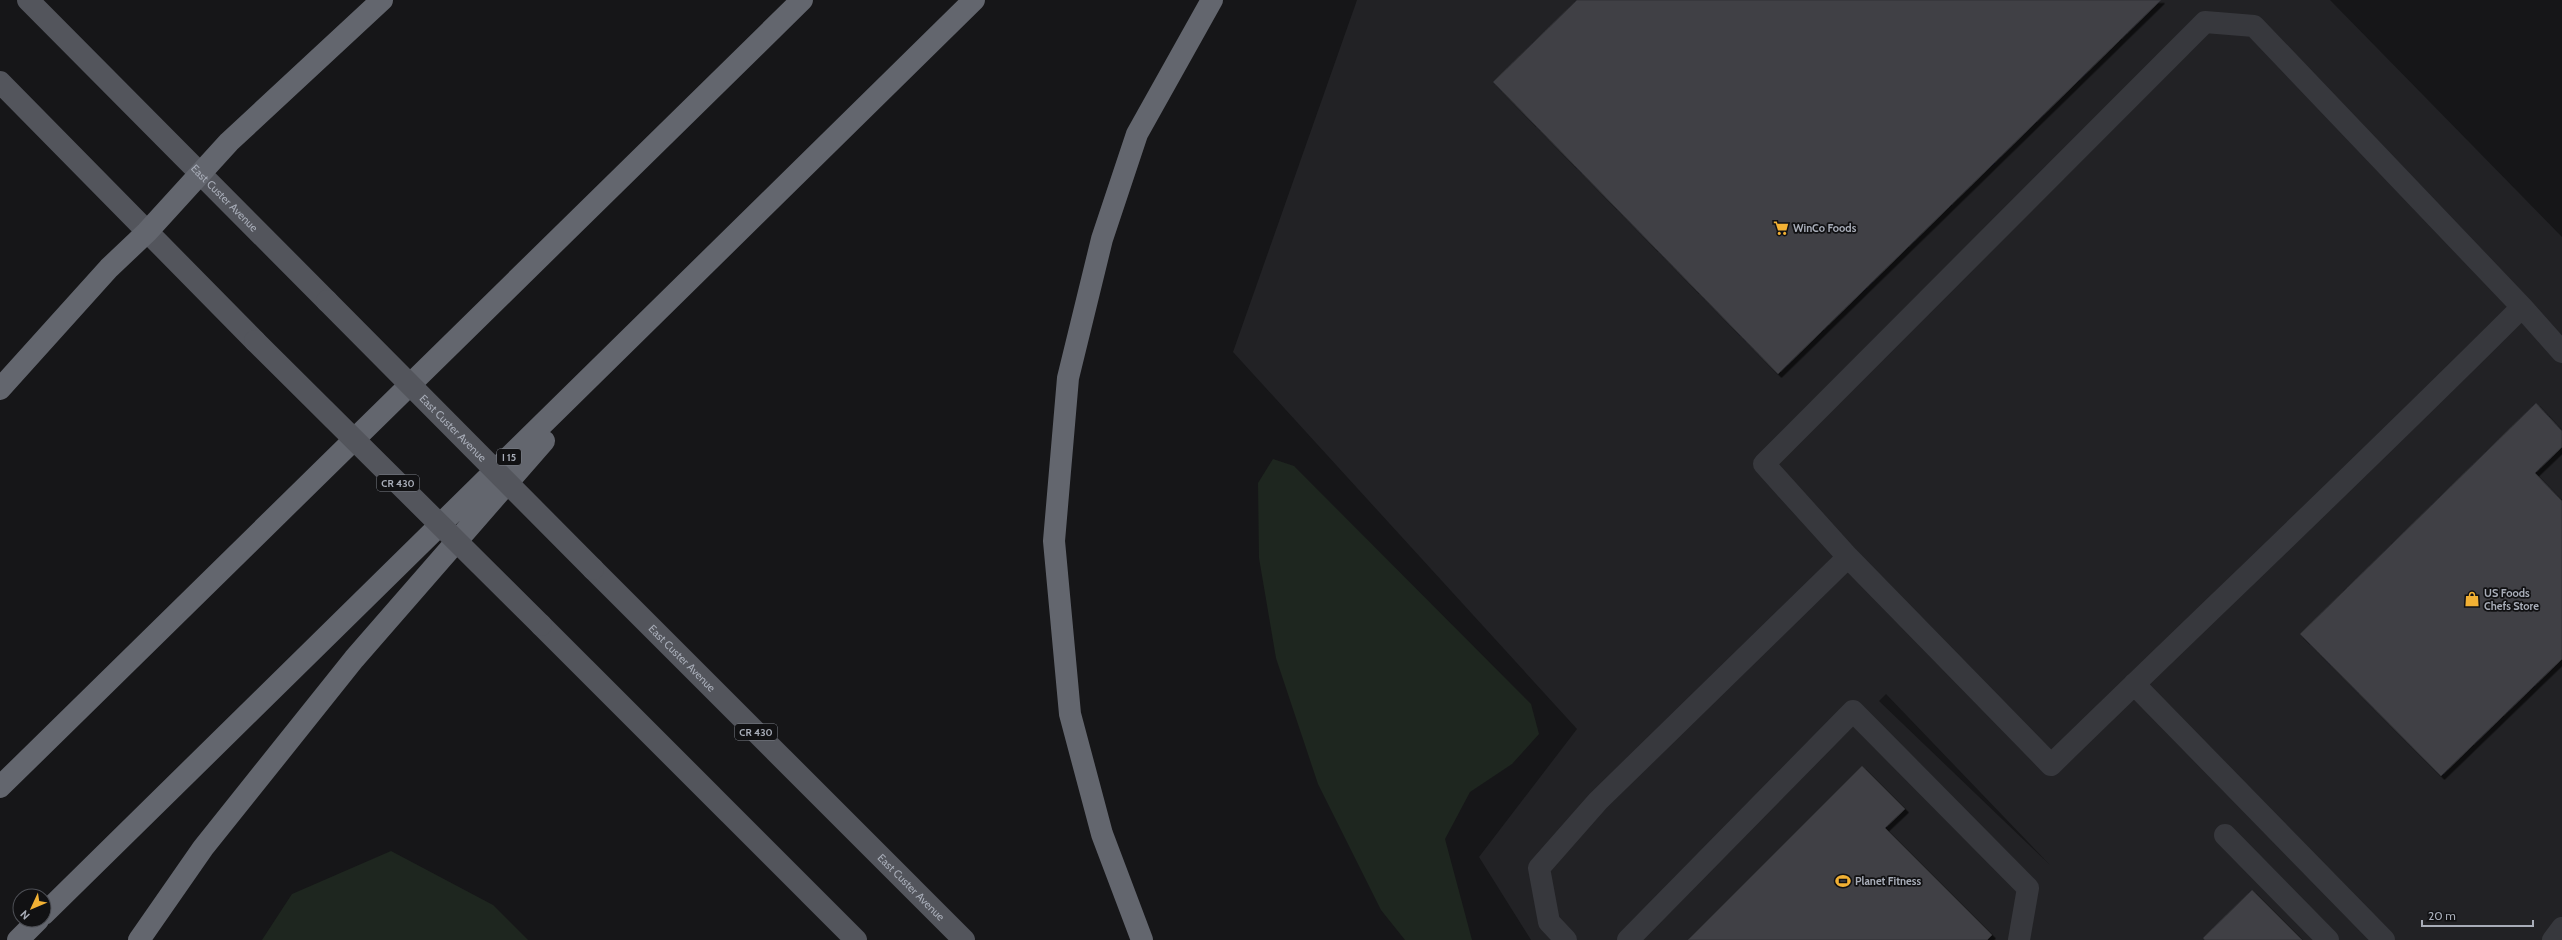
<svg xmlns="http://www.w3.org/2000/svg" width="2562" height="940" font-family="Cabin,sans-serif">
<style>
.built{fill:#222225;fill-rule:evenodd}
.green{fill:#1e261f}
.building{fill:#404145;stroke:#303034;filter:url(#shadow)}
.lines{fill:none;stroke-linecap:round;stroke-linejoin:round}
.minor{stroke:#37383d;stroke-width:22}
.major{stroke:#53555c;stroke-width:22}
.highway{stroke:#63666e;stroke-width:22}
.major-bridge{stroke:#53555c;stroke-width:22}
.labels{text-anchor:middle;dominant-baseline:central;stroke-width:3.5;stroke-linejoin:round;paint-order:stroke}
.shield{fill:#111113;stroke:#7b7e86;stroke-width:1}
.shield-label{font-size:10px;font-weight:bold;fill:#a8adb8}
.street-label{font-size:11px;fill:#a8adb8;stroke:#111113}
.poi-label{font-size:11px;font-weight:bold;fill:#a8adb8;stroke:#111113;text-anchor:start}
</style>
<defs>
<filter id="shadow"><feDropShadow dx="3.5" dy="3.5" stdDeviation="0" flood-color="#0009"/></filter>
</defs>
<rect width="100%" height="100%" fill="#161618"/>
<path class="built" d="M1357,0H2330L2562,237V940H1531L1479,857L1577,729L1233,352ZM1886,694L2050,865L1879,701Z"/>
<path class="green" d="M1273,459L1294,466L1531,704L1539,734L1512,764L1470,792L1445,839L1472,940H1405L1381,910L1318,784L1276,658L1259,558L1258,483Z
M391,851L493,905L528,940H262L292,894Z"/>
<path class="building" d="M1577,0H2161L1778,374L1493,82Z
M2536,403L2562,431V447L2535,473L2562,501V659L2441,776L2300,634Z
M1862,766L1905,809L1885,828L1992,935L1987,940H1688Z
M2252,890L2302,940H2205L2203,938Z"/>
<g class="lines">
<path class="minor" d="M2205,22L2254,26L2522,307C2367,462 2208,612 2051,765L1848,557L1764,464Z
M2522,307L2562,352
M2134,684L2384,940
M2225,835L2328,940
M1566,940L1549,922L1539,868L1598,801L1848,557
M1628,940L1853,711L2028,888L2019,940
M2553,940L2562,928"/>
<g class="major">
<path id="s1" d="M28,0L327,301"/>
<path d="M0,82L255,341"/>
<path id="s2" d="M593,569L964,940"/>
<path d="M541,625L856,940"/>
</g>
<path class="highway" d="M0,389L109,268L147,232L229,142L382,0
M0,787L802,0
M44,914L974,0
M18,940L38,920
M139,940L203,848L354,659L544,441
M1142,940L1102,834L1070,714L1054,541L1068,378L1102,239L1137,134L1212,0"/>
<g class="major-bridge">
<path id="s3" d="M327,301L593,569"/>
<path d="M255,341L541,625"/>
</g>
</g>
<defs>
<g id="supermarket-bare" transform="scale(1.2)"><path d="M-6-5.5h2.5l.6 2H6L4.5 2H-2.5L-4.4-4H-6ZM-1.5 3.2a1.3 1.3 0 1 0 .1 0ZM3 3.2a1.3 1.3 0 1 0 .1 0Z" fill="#f2b134" stroke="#111113" stroke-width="2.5" paint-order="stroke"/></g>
<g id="shop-bare" transform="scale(1.2)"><path d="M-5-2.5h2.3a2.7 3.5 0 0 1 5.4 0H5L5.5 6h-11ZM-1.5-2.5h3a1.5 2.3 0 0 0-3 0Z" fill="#f2b134" stroke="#111113" stroke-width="2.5" paint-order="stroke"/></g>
<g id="stadium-bare" transform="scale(1.2)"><path d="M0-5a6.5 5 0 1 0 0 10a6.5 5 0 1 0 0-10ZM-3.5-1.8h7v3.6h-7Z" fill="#f2b134" stroke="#111113" stroke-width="2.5" paint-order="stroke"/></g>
</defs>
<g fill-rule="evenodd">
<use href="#supermarket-bare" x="1781" y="228"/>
<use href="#shop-bare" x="2472" y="599"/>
<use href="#stadium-bare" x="1843" y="881"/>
</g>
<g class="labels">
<g class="shield">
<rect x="497" y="449" width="24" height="16" rx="3"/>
<rect x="377" y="475" width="42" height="16" rx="3"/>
<rect x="735" y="724" width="42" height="16" rx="3"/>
</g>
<g class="shield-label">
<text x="509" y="457">I 15</text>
<text x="398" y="483">CR 430</text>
<text x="756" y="732">CR 430</text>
</g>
<g class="street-label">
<text stroke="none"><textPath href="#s1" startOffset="279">East Custer Avenue</textPath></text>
<text stroke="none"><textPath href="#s3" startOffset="179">East Custer Avenue</textPath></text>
<text stroke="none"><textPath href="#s2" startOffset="126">East Custer Avenue</textPath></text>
<text stroke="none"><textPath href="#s2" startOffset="450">East Custer Avenue</textPath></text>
</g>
<g class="poi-label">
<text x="1793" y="228">WinCo Foods</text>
<text x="2484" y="593">US Foods<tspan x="2484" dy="13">Chefs Store</tspan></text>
<text x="1855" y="881">Planet Fitness</text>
</g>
</g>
<g transform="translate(32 908) rotate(226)"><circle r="19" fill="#111113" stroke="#4d4f55"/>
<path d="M0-3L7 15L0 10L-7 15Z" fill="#f2b134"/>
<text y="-6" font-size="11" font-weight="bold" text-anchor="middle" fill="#a8adb8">N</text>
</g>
<path d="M2422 920v6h111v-6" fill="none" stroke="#a8adb8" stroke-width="2"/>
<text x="2428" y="920" font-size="12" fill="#a8adb8" stroke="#111113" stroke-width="3" paint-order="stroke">20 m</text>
</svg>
